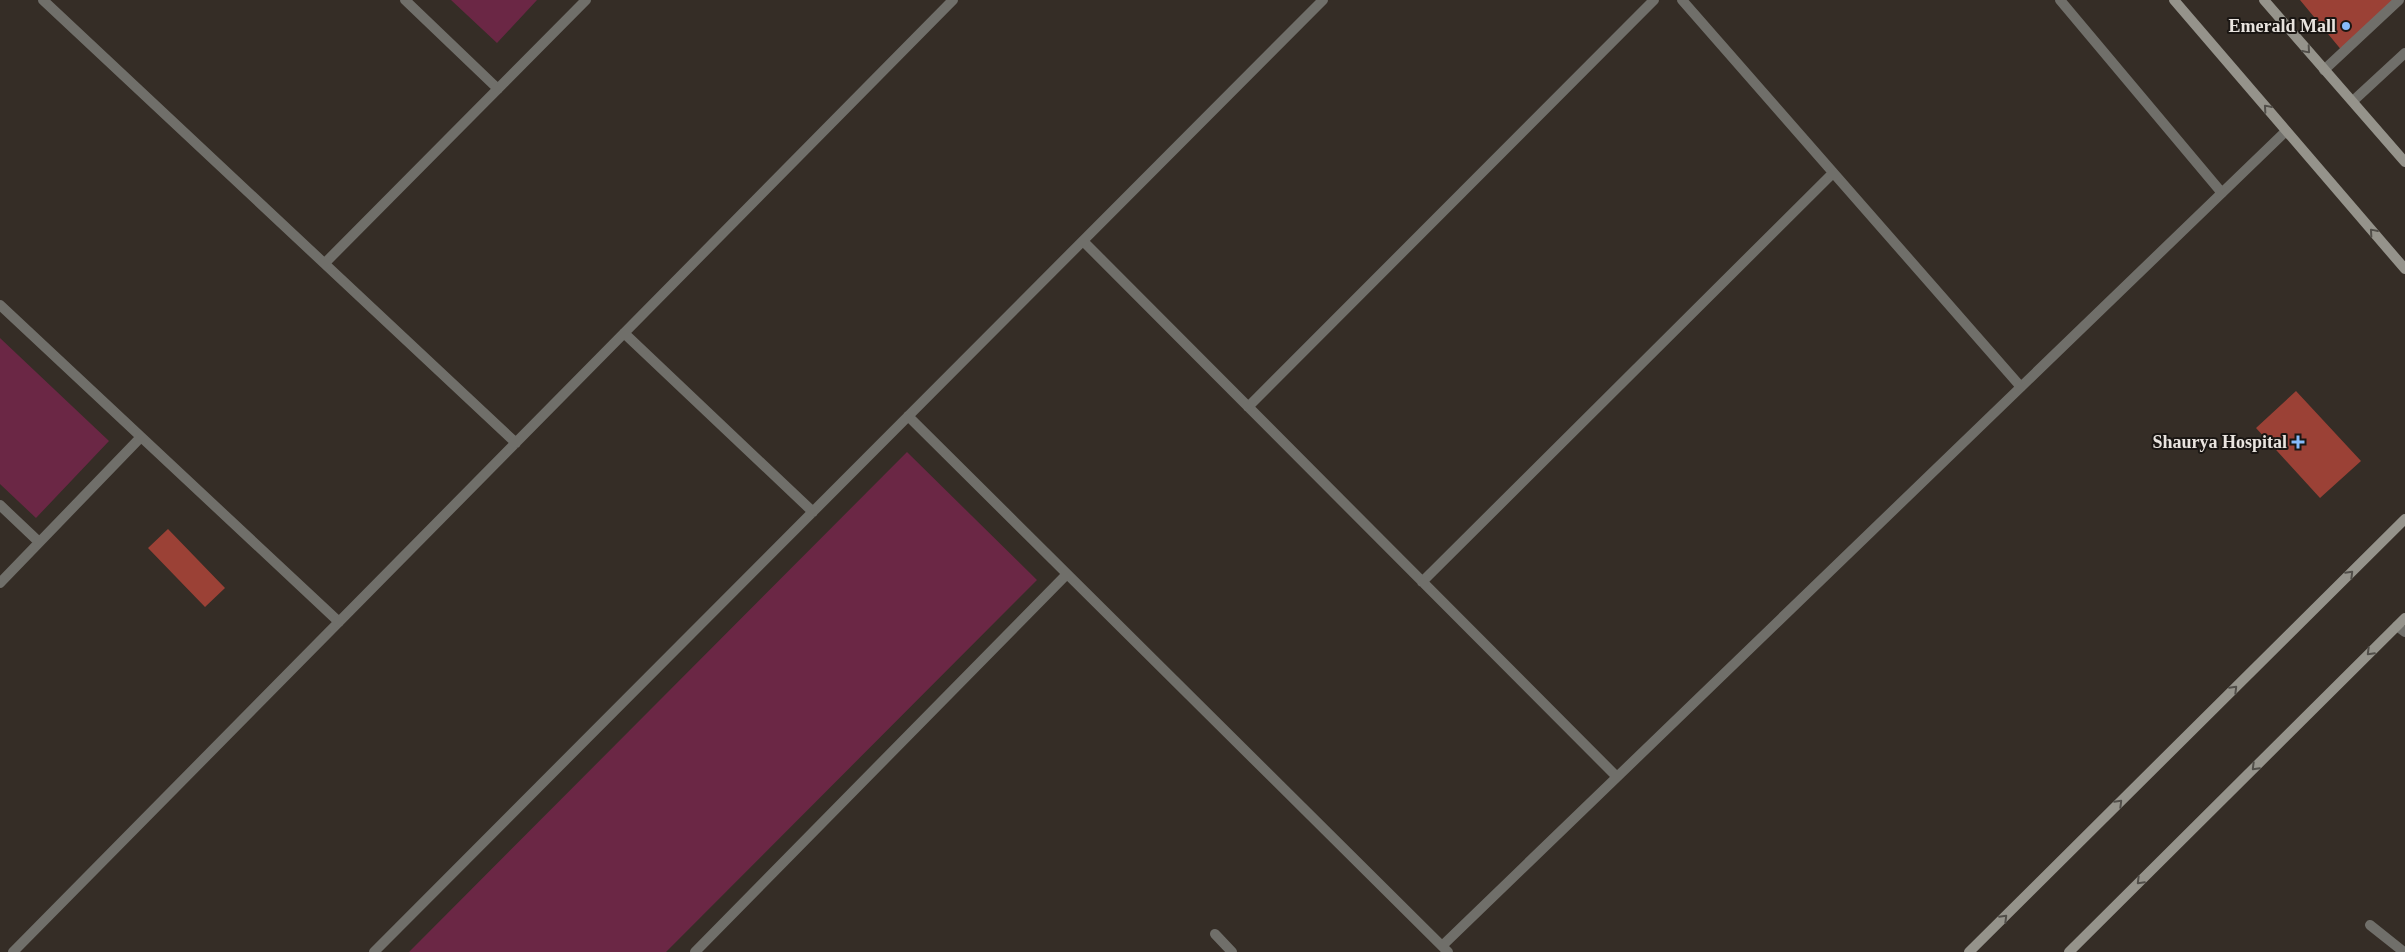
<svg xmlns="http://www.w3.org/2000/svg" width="2405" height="952" font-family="'Times New Roman',serif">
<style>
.green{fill:#6b2745}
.building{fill:#9b4136}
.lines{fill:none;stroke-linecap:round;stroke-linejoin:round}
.lane{stroke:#706f6a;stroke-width:10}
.street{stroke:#706f6a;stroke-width:10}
.secondary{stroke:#95938b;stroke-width:10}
.oneway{stroke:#514e49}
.poi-dot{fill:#86bbfb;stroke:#1a1613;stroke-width:2}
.labels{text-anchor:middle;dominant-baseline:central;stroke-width:4;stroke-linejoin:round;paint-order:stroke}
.poi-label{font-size:18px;font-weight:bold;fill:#e9e4df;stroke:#1a1613;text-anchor:end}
</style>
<rect width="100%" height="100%" fill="#352d26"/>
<path class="green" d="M451,0H537L497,43Z
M0,338L109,441L36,518L0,484Z
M907,452L1037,580L666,952H409Z"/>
<path class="building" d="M2300,0H2399L2343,52Z
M2296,391L2361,461L2320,498L2256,428Z
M168,529L225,588L205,607L148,548Z"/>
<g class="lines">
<path class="lane" d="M2324,70L2399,0"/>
<path class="street" d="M43,0L516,443
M405,0L498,89
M1682,0L2021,387
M2060,0L2222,193
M2353,101L2405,53
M1083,241L1617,777
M325,263L586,0
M0,305L339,622
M624,333L813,512
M1248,407L1654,0
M908,416L1448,952
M0,505L39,542
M1422,582L1833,173
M0,583L141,437
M2397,626L2405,632
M2370,925L2404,952
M1215,934L1232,952
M1442,946L2286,131
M13,952L953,0
M374,952L1323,0
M695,952L1067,574"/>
<path class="secondary" d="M2174,0L2405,269
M2264,0L2405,162
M1969,952L2405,519
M2069,952L2405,618"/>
</g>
<defs><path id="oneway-chevron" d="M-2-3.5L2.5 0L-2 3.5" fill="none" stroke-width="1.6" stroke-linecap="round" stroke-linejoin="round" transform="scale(1.25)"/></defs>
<g class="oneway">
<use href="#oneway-chevron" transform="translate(2307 50) rotate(49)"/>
<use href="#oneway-chevron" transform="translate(2267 108) rotate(-131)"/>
<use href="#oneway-chevron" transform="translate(2373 232) rotate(-131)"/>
<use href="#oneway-chevron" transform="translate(2350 574) rotate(-45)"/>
<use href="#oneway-chevron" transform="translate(2370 652) rotate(135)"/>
<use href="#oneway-chevron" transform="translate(2234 689) rotate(-45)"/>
<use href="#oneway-chevron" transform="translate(2255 767) rotate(135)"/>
<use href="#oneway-chevron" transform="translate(2119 803) rotate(-45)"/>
<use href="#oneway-chevron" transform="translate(2140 881) rotate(135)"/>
<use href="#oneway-chevron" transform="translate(2004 918) rotate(-45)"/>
</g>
<g class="poi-dot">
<circle cx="2346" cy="26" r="5"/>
<path d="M2295.5 434.5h5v5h5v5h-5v5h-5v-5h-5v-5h5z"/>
</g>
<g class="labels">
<g class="poi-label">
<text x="2336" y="26">Emerald Mall</text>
<text x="2287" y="442">Shaurya Hospital</text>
</g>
</g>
</svg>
